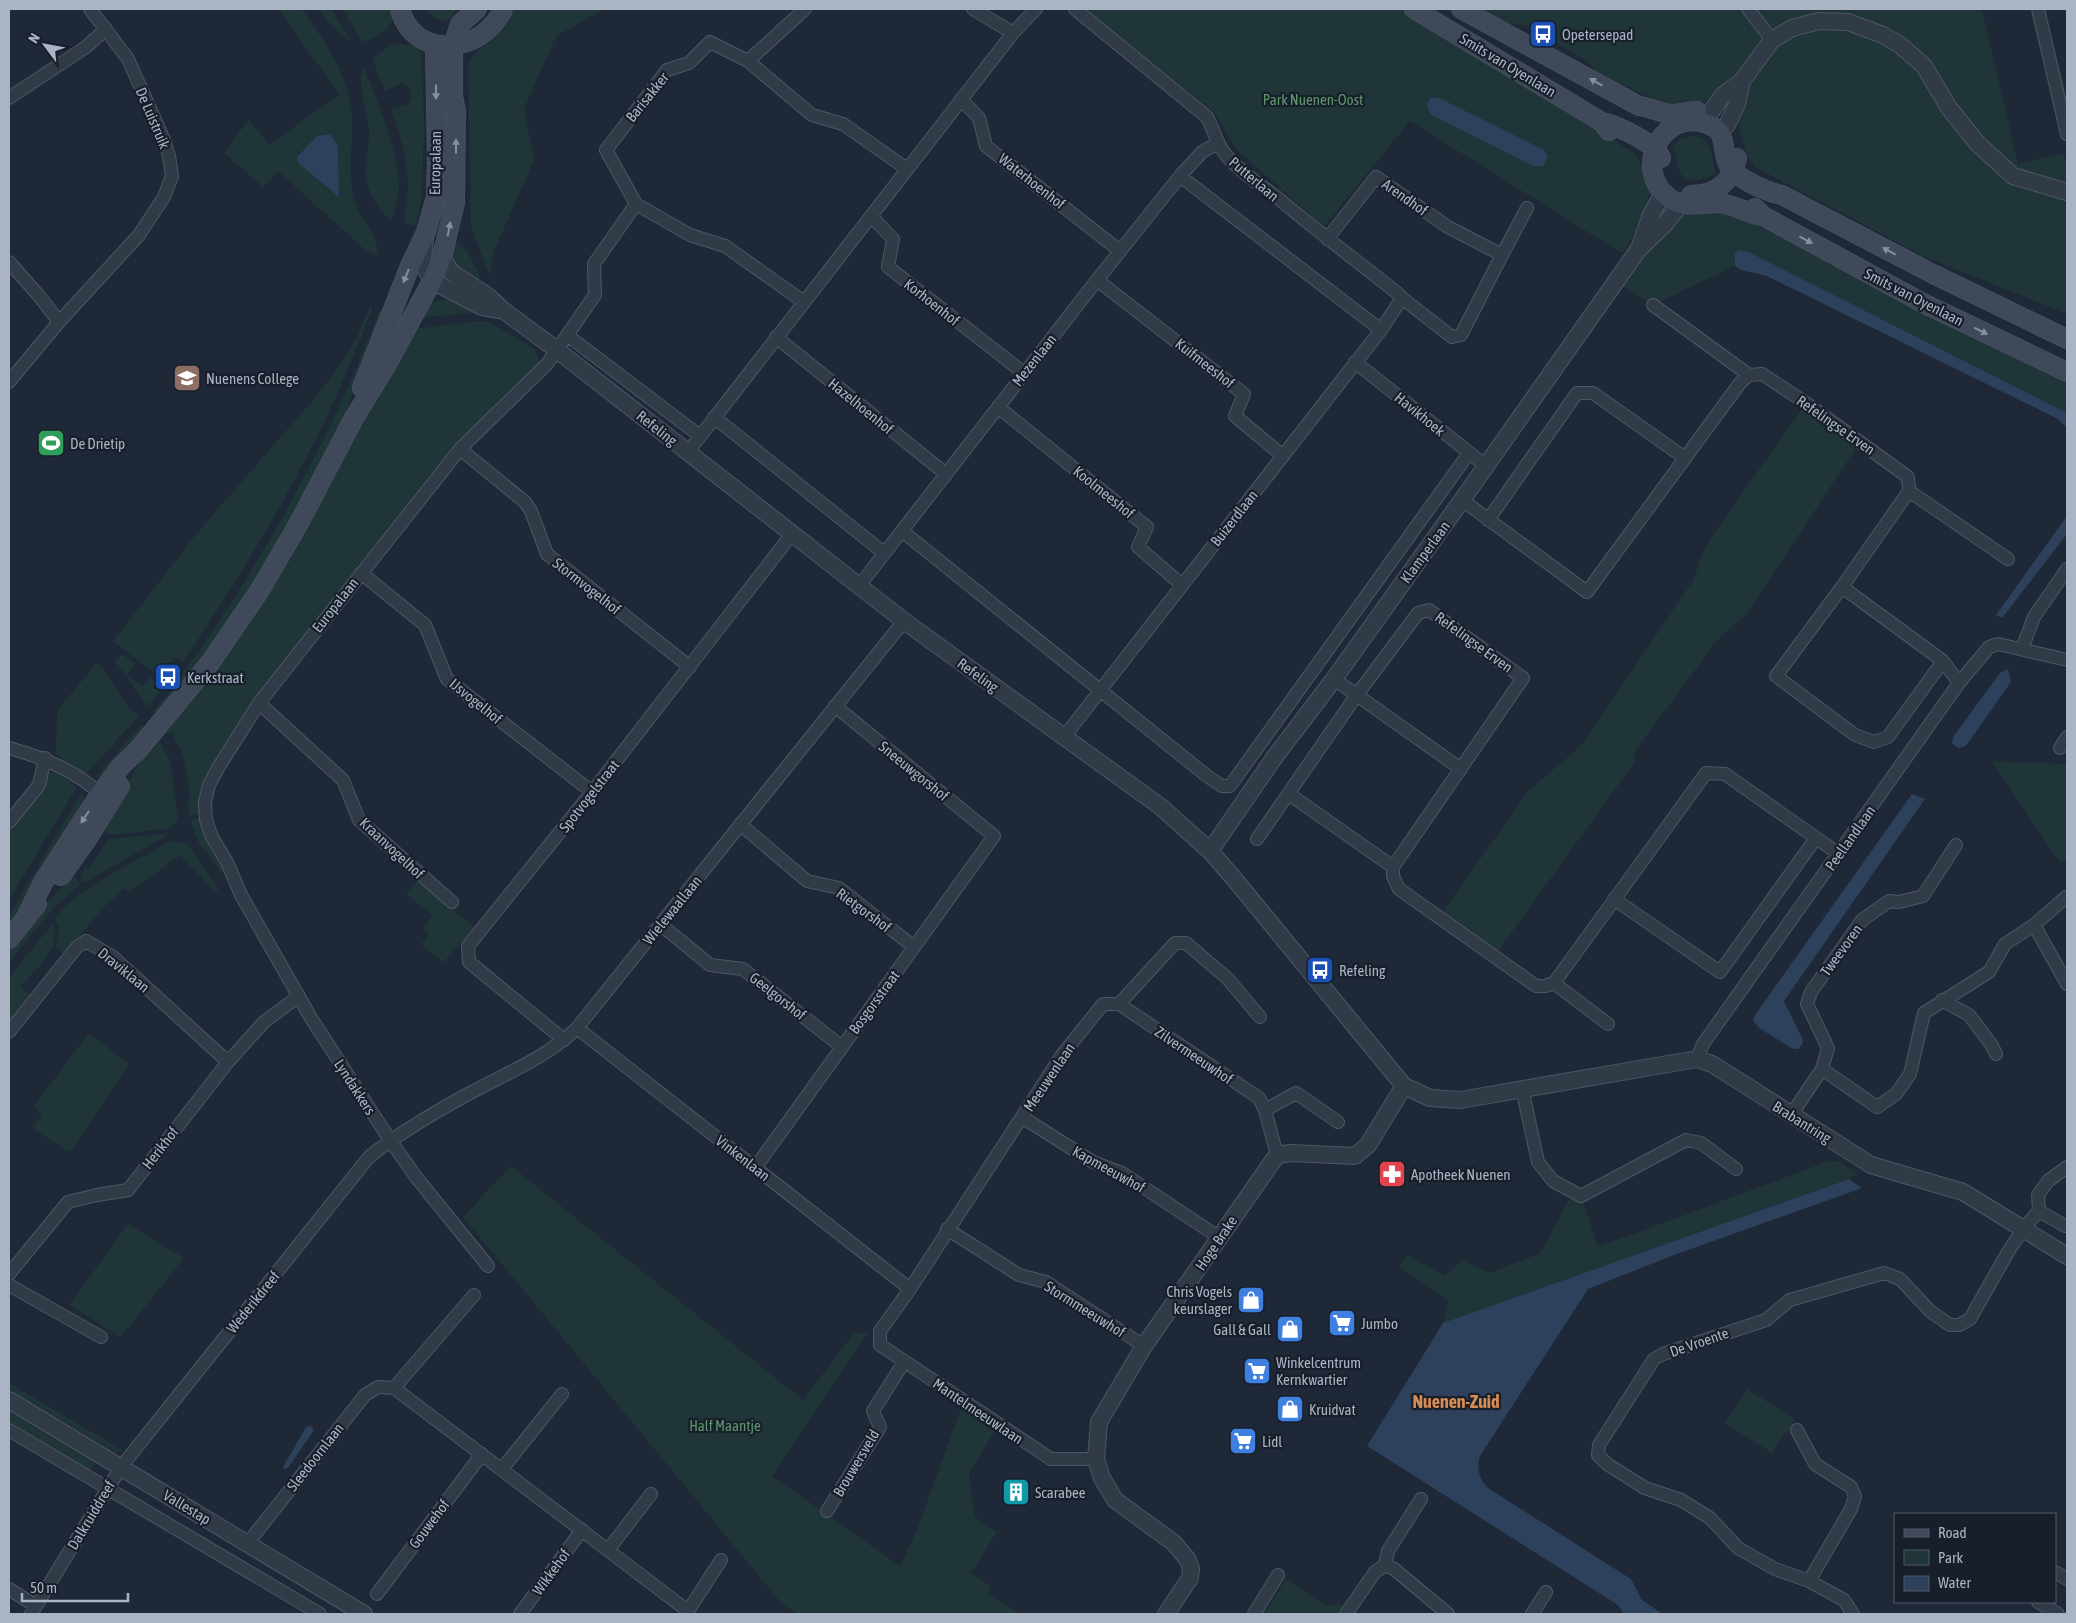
<svg xmlns="http://www.w3.org/2000/svg" width="2076" height="1623" font-family="'Asap Condensed',sans-serif">
<style>
.green{fill:#1f3537;fill-rule:evenodd}
.water{fill:#2d415d}
.lines{fill:none;stroke-linecap:round;stroke-linejoin:round}
.minor-casing{stroke:#4e5765;stroke-width:14}
.tertiary-casing{stroke:#4e5765;stroke-width:18}
.secondary-casing{stroke:#4e5765;stroke-width:20}
.minor{stroke:#313a47;stroke-width:12}
.tertiary{stroke:#313a47;stroke-width:16}
.secondary{stroke:#3f495a;stroke-width:19}
.oneway{fill:#858f9f}
.labels{text-anchor:middle;dominant-baseline:central;stroke-width:4.5;stroke-linejoin:round;paint-order:stroke}
.poi-label{font-size:15px;fill:#aab4c4;stroke:#171f2b;text-anchor:start}
.street-label{font-size:15px;fill:#aab4c4;stroke:#171f2b}
.park-label{font-size:15px;fill:#61956d;stroke:#171f2b}
.quarter-label{font-size:18px;font-weight:bold;fill:#d98c51;stroke:#171f2b}
</style>
<rect width="100%" height="100%" fill="#1e2836"/>
<path class="green" d="M278,9H302C324,41 349,74 352,115C353,143 348,172 354,199C360,222 378,229 378,255L366,251L278,171L263,187L224,153L249,119L269,145L339,94ZM329,134L338,146L339,196L317,136Z
M319,9H331L352,41L334,29Z
M342,9H393C396,26 378,38 363,42Z
M425,9H458L447,22L434,18Z
M514,9H605L556,36L524,109L534,160L495,249L489,276L471,226L468,66C474,47 487,47 500,33C506,27 510,17 514,9Z
M1082,9H1404L1633,152C1637,158 1642,163 1645,169C1659,198 1636,229 1623,254L1410,121L1324,227L1235,148L1214,112Z
M1478,9H1982L2018,164L2063,153L2067,166V314L1925,257L1755,167L1747,155L1738,124L1742,113L1714,97C1700,105 1679,107 1663,103L1598,74L1586,60L1526,26L1505,23Z
M397,44L416,45L422,53L424,129L422,195L416,226L404,224L408,187L405,154L391,108L408,105L412,97L409,88L402,83L385,91L372,59L388,47Z
M363,65C375,93 401,159 399,188C398,199 394,211 392,222C382,212 372,201 368,187C363,170 368,155 369,137C370,113 355,89 363,65Z
M1692,136C1713,137 1711,156 1716,172C1705,181 1685,187 1679,170C1676,162 1676,154 1672,146L1681,139Z
M1709,211H1729L1922,309L2067,379V413L1751,253H1735V266L1653,305L1616,282L1679,216Z
M456,242C470,250 474,265 481,279L476,283C460,273 452,265 450,245Z
M449,299L470,307V313L421,318L428,304L438,300Z
M370,306L373,308C358,344 344,381 327,416C286,502 236,583 183,662L176,657L160,678L113,641L197,533L319,393L340,364L357,337Z
M380,310L386,313L345,414L300,504L226,631L157,715L153,712C224,622 284,522 334,418C351,383 365,346 380,310Z
M480,321L490,322L534,349L540,361L485,415L438,465L270,680L200,814L189,816L188,801H190C187,776 186,753 171,733H168L159,741L170,760L178,819L175,824L168,829L111,835L104,831L140,761L211,672L412,325L421,328Z
M1806,403L1860,442L1747,613L1715,643L1635,751L1634,763L1494,957L1439,917L1529,790L1582,745L1694,579L1702,554L1710,539Z
M122,654L135,664L127,674L142,686L151,676L158,681L153,687L160,692L147,707L115,661Z
M96,664L102,667L129,708L139,716L86,774L56,754L57,714L59,708Z
M142,724L146,727L101,777H95Z
M1992,761L2067,764V859L2060,863Z
M54,771L77,787L9,900V831L41,792L50,772Z
M81,794H83L85,800L25,904L9,927V915Z
M200,818L205,837L220,862L225,877L199,843L190,820Z
M171,833L84,883L80,877L85,869H88L109,839Z
M174,839L177,844L181,842L187,843L219,889L215,892L180,855L129,893L125,888L102,909L64,955L56,948L59,928L55,917C80,886 139,860 174,839Z
M74,875L80,885L53,908L9,962V950L35,916Z
M418,880L474,927L443,963L421,944L429,934L423,928L433,916L406,894Z
M53,923C63,947 35,970 21,987L31,995L9,1022V977Z
M89,1033L129,1064L70,1153L32,1128L42,1114L33,1107Z
M1829,1161H1838L1857,1174L1849,1179L1443,1323L1449,1301L1399,1267L1407,1254L1445,1276L1461,1260L1490,1273L1540,1253L1569,1200L1581,1196L1598,1247Z
M511,1166L803,1400L854,1333H868L772,1476L900,1566L917,1530L961,1408L994,1432L969,1474L975,1517L997,1532L971,1573L991,1586L988,1593L1021,1614H798L782,1604L463,1217Z
M128,1224L184,1258L121,1337L69,1305Z
M9,1383L124,1451L115,1452L9,1389Z
M1747,1389L1795,1419L1788,1433H1784L1772,1453L1725,1423Z
M9,1411L95,1463L90,1472L9,1424Z
M1286,1579L1328,1606L1339,1604L1346,1607L1341,1614H1264Z"/>
<path class="water" d="M1430,98H1439L1544,150L1548,157L1543,166H1533L1430,114L1427,105Z
M330,134L338,146L339,197L298,163L297,157L317,136Z
M1738,250L1751,253L2067,413V427L2056,418L1767,276L1741,270L1735,266V253Z
M2067,516V534L2002,618L1996,615Z
M2008,669L2011,682L1966,746L1958,748L1952,743L1953,737L2000,673Z
M1912,794L1925,799L1784,1001L1803,1040L1802,1045L1798,1049H1793L1759,1028L1753,1020L1755,1015Z
M1849,1179L1862,1188L1674,1255L1588,1289L1480,1456C1476,1469 1479,1478 1488,1488L1631,1579L1642,1600L1663,1614H1624L1618,1605L1367,1446L1443,1323Z
M311,1426L314,1430L288,1468L284,1469L283,1467L306,1427Z"/>
<g class="lines">
<g class="minor-casing">
<path id="minor" d="M973,9L1013,33
M1075,9L1207,117C1214,129 1216,144 1226,155C1240,172 1261,185 1279,199C1317,231 1357,261 1396,292L1402,298L1452,337L1461,335L1502,255L1448,227L1376,177L1327,239
M1748,9L1772,40
M2038,9L2067,134
M748,61L805,9
M9,98L86,47L106,29
M961,99L979,118L986,146L1120,251
M1180,176L1381,330
M871,216L893,239L888,267L1024,373
M1502,255L1527,208
M9,262L40,297L59,322L9,382
M1097,280L1244,394L1235,416L1283,456
M804,302L725,246L690,235L636,204L606,150L667,70L689,63L710,42L748,61L812,115L843,124L907,169
M1653,305L1749,375
M59,322L139,235L164,197L172,176L169,156L164,140L128,59L90,9
M567,335L700,436
M776,337L946,474
M1355,362L1486,466
M998,407L1147,527L1138,547L1181,584
M714,417L884,553
M460,449L525,502L531,511L547,554L690,667
M688,452L1013,33L1036,9
M1909,491L2008,559
M1462,500L1587,592L1740,383L1749,375L1762,374L1806,403L1908,477L1909,491L1842,587L1776,676L1855,735L1874,742L1888,737L1943,661
M1488,520L1577,393H1593L1685,458
M902,531L1207,776L1222,786H1230L1469,453
M361,573L425,625L447,679L592,792
M859,586L1097,280L1180,176L1202,152L1218,143
M1842,587L1943,661L1959,683
M2022,649L2034,617L2067,569
M1334,679L1461,769
M259,703L343,780L359,820L452,902
M1064,737L1381,330L1402,298
M9,748C45,758 77,771 105,798
M2060,748L2067,737
M1289,794L1393,867
M9,822L39,785L45,758
M740,824L807,881L839,888L914,947
M1257,839L1356,696L1418,613L1429,610L1523,678L1393,867V876L1399,889L1536,986H1545L1554,983L1706,773L1725,774L1839,854
M1614,899L1720,972L1816,838
M660,924L710,965L743,969L842,1047
M2034,925L2067,984
M1554,983L1608,1024
M1942,1000L1969,1015L1991,1044L1996,1054
M1119,1004L1259,1098L1265,1110L1277,1155
M577,1028L910,1289
M9,1032L77,947L86,941L113,957L228,1062
M564,1040L469,962L468,946L592,792L792,534
M1697,1059L1703,1044L1959,683L1989,647L1998,644L2067,660
M1822,1069L1877,1107L1896,1094L1910,1074L1924,1013L1989,972L2005,944L2034,925L2066,897
M1522,1088L1538,1162L1553,1181L1581,1196L1686,1140L1701,1143L1736,1169
M1265,1110L1296,1093L1338,1122
M1791,1115L1822,1069L1828,1048L1807,1004L1811,992L1862,920L1889,901L1899,902L1923,896L1956,845
M1022,1117L1093,1162L1122,1173L1220,1238
M755,1168L994,836L835,706
M2039,1211L2065,1226
M947,1229L1019,1275L1046,1282L1144,1346
M488,1266L416,1177L390,1140L311,1018L241,895L227,862L212,837L206,820L205,802L209,785L218,768L259,703L460,449L547,364L595,295L594,264L636,204
M9,1274L68,1202L97,1195L128,1190L228,1062L264,1022L299,996
M9,1285L101,1337
M394,1388L688,1611L686,1614
M9,1430L320,1614
M1797,1430L1815,1464L1851,1487L1855,1496L1851,1509L1809,1581
M1096,1459H1051L880,1345V1331L910,1289L1062,1055L1103,1004H1119L1175,943H1186L1227,978L1260,1017
M502,1469L562,1394
M827,1511L880,1427L873,1411L904,1362
M247,1544L365,1395L378,1387L394,1388L474,1295
M608,1550L651,1494
M1385,1565L1394,1569L1448,1614
M2055,1572L2067,1579
M9,1589L36,1606
M377,1594L482,1454
M2038,1602L2058,1614
M688,1611L721,1560
M31,1614L121,1467L369,1157C400,1132 435,1112 470,1093C507,1073 546,1058 577,1028L904,621
M520,1614L582,1530
M1254,1614L1278,1575
M1346,1614L1375,1572L1385,1565L1388,1551L1421,1499
M1532,1614L1546,1592
M1853,1614L1844,1600L1809,1581L1775,1569L1738,1548L1710,1518L1681,1500L1645,1488L1607,1464L1598,1455L1599,1445L1654,1359L1663,1354L1766,1320L1790,1300L1884,1273L1900,1279L1930,1311L1950,1325H1959L1970,1319L2008,1252L2023,1229L2039,1211L2038,1195L2048,1181L2067,1167"/>
</g>
<g class="tertiary-casing">
<path id="tertiary" d="M1710,113L1723,95L1742,81L1772,40L1792,28L1819,21L1848,22L1883,35L1900,45L1924,66L1949,108L1978,144L2013,176L2067,192
M1727,125L1737,104L1742,81
M425,240L423,259L425,268L432,281L482,307L504,311
M1640,246L1651,215L1663,193
M442,257L451,272L488,296L504,311L557,350L904,621L1161,807L1210,851L1231,875L1404,1086L1430,1098L1460,1100L1697,1059L1712,1064L1871,1165L1963,1192L2067,1256
M1210,851L1274,758L1334,679L1462,500L1638,250L1664,225L1681,204
M9,1400L364,1614
M1166,1614L1190,1578L1191,1569L1188,1560L1174,1543L1115,1500L1102,1478L1096,1459L1099,1422L1144,1346L1277,1155L1290,1153L1355,1156L1368,1145L1404,1086"/>
</g>
<g class="secondary-casing">
<path id="secondary" d="M400,9C413,60 483,55 503,9
M1414,9L1602,122L1609,131
M1461,9L1639,106C1650,107 1660,113 1671,114C1680,114 1688,111 1697,111
M1602,122C1618,126 1654,142 1661,158
M1691,195C1715,195 1732,182 1737,158
M1755,208L1763,216L1923,303L2067,372
M1763,216C1748,214 1734,204 1719,203C1701,202 1684,210 1668,197C1634,171 1659,114 1700,122C1732,129 1719,148 1729,166C1737,179 1767,192 1782,195L1933,274L2067,339
M362,388L410,266L426,232L436,197L437,160L435,44
M61,876L86,841L120,786
M28,913L44,881L100,794L122,765L137,751L210,663L260,590L299,523L354,418L386,366L432,281L442,257L455,203L456,112L453,96V46L460,24L477,9
M9,939L37,904"/>
</g>
<use href="#minor" class="minor"/>
<use href="#tertiary" class="tertiary"/>
<use href="#secondary" class="secondary"/>
</g>
<defs><path id="oneway-solid" d="M-6-.8H1V-3.2L6.5 0L1 3.2V.8H-6Z" transform="scale(1.25)"/></defs>
<g class="oneway">
<use href="#oneway-solid" transform="translate(1596 82) rotate(-151)"/>
<use href="#oneway-solid" transform="translate(436 92) rotate(90)"/>
<use href="#oneway-solid" transform="translate(456 146) rotate(-90)"/>
<use href="#oneway-solid" transform="translate(449 229) rotate(-79)"/>
<use href="#oneway-solid" transform="translate(1806 240) rotate(28)"/>
<use href="#oneway-solid" transform="translate(1889 251) rotate(-152)"/>
<use href="#oneway-solid" transform="translate(406 276) rotate(112)"/>
<use href="#oneway-solid" transform="translate(1981 331) rotate(26)"/>
<use href="#oneway-solid" transform="translate(85 817) rotate(123)"/>
</g>
<defs>
<g id="bus-square" transform="scale(1.4375)"><rect x="-9" y="-9" width="18" height="18" rx="4" fill="#1a4fb4" stroke="#171f2b"/><path d="M-5-6H5V4H4V6H2V4H-2V6H-4V4H-5ZM-3.5-4V0h7V-4ZM-3.5 1.2v1.5H-2V1.2ZM2 1.2v1.5H3.5V1.2Z" fill="#fff"/></g>
<g id="school-square" transform="scale(1.4375)"><rect x="-9" y="-9" width="18" height="18" rx="4" fill="#8d6e63" stroke="#171f2b"/><path d="M0-5L7-2L0 1L-7-2ZM-4 1L0 2.5L4 1V4Q0 6-4 4Z" fill="#fff"/></g>
<g id="stadium-square" transform="scale(1.4375)"><rect x="-9" y="-9" width="18" height="18" rx="4" fill="#2e9e5b" stroke="#171f2b"/><path d="M0-5a6.5 5 0 1 0 0 10a6.5 5 0 1 0 0-10ZM-3.5-1.8h7v3.6h-7Z" fill="#fff"/></g>
<g id="pharmacy-square" transform="scale(1.4375)"><rect x="-9" y="-9" width="18" height="18" rx="4" fill="#e0444e" stroke="#171f2b"/><path d="M-2-6h4v4h4v4h-4v4h-4v-4h-4v-4h4Z" fill="#fff"/></g>
<g id="shop-square" transform="scale(1.4375)"><rect x="-9" y="-9" width="18" height="18" rx="4" fill="#3f7fe0" stroke="#171f2b"/><path d="M-5-2.5h2.3a2.7 3.5 0 0 1 5.4 0H5L5.5 6h-11ZM-1.5-2.5h3a1.5 2.3 0 0 0-3 0Z" fill="#fff"/></g>
<g id="supermarket-square" transform="scale(1.4375)"><rect x="-9" y="-9" width="18" height="18" rx="4" fill="#3f7fe0" stroke="#171f2b"/><path d="M-6-5.5h2.5l.6 2H6L4.5 2H-2.5L-4.4-4H-6ZM-1.5 3.2a1.3 1.3 0 1 0 .1 0ZM3 3.2a1.3 1.3 0 1 0 .1 0Z" fill="#fff"/></g>
<g id="building-square" transform="scale(1.4375)"><rect x="-9" y="-9" width="18" height="18" rx="4" fill="#0f9aa8" stroke="#171f2b"/><path d="M-4-6H4V6H1V3H-1V6H-4ZM-2.5-4.3h1.7v1.8h-1.7ZM.8-4.3h1.7v1.8H.8ZM-2.5-1h1.7V.8h-1.7ZM.8-1h1.7V.8H.8Z" fill="#fff"/></g>
</defs>
<g fill-rule="evenodd">
<use href="#bus-square" x="1543" y="34"/>
<use href="#school-square" x="187" y="378"/>
<use href="#stadium-square" x="51" y="443"/>
<use href="#bus-square" x="168" y="677"/>
<use href="#bus-square" x="1320" y="970"/>
<use href="#pharmacy-square" x="1392" y="1174"/>
<use href="#shop-square" x="1251" y="1300"/>
<use href="#supermarket-square" x="1342" y="1323"/>
<use href="#shop-square" x="1290" y="1329"/>
<use href="#supermarket-square" x="1257" y="1371"/>
<use href="#shop-square" x="1290" y="1409"/>
<use href="#supermarket-square" x="1243" y="1441"/>
<use href="#building-square" x="1016" y="1492"/>
</g>
<g class="labels">
<g class="poi-label">
<text x="1562" y="34">Opetersepad</text>
<text x="206" y="378">Nuenens College</text>
<text x="70" y="443">De Drietip</text>
<text x="187" y="677">Kerkstraat</text>
<text x="1339" y="970">Refeling</text>
<text x="1411" y="1174">Apotheek Nuenen</text>
<text x="1232" y="1291" text-anchor="end">Chris Vogels<tspan x="1232" dy="17">keurslager</tspan></text>
<text x="1361" y="1323">Jumbo</text>
<text x="1271" y="1329" text-anchor="end">Gall &amp; Gall</text>
<text x="1276" y="1362">Winkelcentrum<tspan x="1276" dy="17">Kernkwartier</tspan></text>
<text x="1309" y="1409">Kruidvat</text>
<text x="1262" y="1441">Lidl</text>
<text x="1035" y="1492">Scarabee</text>
</g>
<g class="street-label">
<text transform="translate(1508 65) rotate(31)">Smits van Oyenlaan</text>
<text transform="translate(647 97) rotate(-51)">Barisakker</text>
<text transform="translate(153 118) rotate(67)">De Luistruik</text>
<text transform="translate(435 163) rotate(-89)">Europalaan</text>
<text transform="translate(1254 179) rotate(40)">Putterlaan</text>
<text transform="translate(1032 181) rotate(38)">Waterhoenhof</text>
<text transform="translate(1405 197) rotate(35)">Arendhof</text>
<text transform="translate(1914 297) rotate(27)">Smits van Oyenlaan</text>
<text transform="translate(932 302) rotate(38)">Korhoenhof</text>
<text transform="translate(1034 360) rotate(-52)">Mezenlaan</text>
<text transform="translate(1205 363) rotate(38)">Kuifmeeshof</text>
<text transform="translate(861 406) rotate(39)">Hazelhoenhof</text>
<text transform="translate(1420 414) rotate(39)">Havikhoek</text>
<text transform="translate(1836 425) rotate(35)">Refelingse Erven</text>
<text transform="translate(657 428) rotate(38)">Refeling</text>
<text transform="translate(1104 492) rotate(39)">Koolmeeshof</text>
<text transform="translate(1234 518) rotate(-52)">Buizerdlaan</text>
<text transform="translate(1425 552) rotate(-54)">Klamperlaan</text>
<text transform="translate(587 586) rotate(38)">Stormvogelhof</text>
<text transform="translate(335 605) rotate(-52)">Europalaan</text>
<text transform="translate(1474 642) rotate(36)">Refelingse Erven</text>
<text transform="translate(978 675) rotate(36)">Refeling</text>
<text transform="translate(476 701) rotate(39)">IJsvogelhof</text>
<text transform="translate(914 771) rotate(39)">Sneeuwgorshof</text>
<text transform="translate(589 796) rotate(-52)">Spotvogelstraat</text>
<text transform="translate(1850 838) rotate(-55)">Peellandlaan</text>
<text transform="translate(392 848) rotate(43)">Kraanvogelhof</text>
<text transform="translate(672 910) rotate(-51)">Wielewaallaan</text>
<text transform="translate(864 910) rotate(36)">Rietgorshof</text>
<text transform="translate(1841 950) rotate(-54)">Tweevoren</text>
<text transform="translate(124 970) rotate(39)">Draviklaan</text>
<text transform="translate(778 996) rotate(38)">Geelgorshof</text>
<text transform="translate(874 1002) rotate(-54)">Bosgorsstraat</text>
<text transform="translate(1194 1055) rotate(34)">Zilvermeeuwhof</text>
<text transform="translate(1049 1077) rotate(-56)">Meeuwenlaan</text>
<text transform="translate(355 1087) rotate(57)">Lyndakkers</text>
<text transform="translate(1802 1122) rotate(32)">Brabantring</text>
<text transform="translate(160 1148) rotate(-52)">Herikhof</text>
<text transform="translate(743 1158) rotate(38)">Vinkenlaan</text>
<text transform="translate(1109 1169) rotate(29)">Kapmeeuwhof</text>
<text transform="translate(1216 1243) rotate(-56)">Hoge Brake</text>
<text transform="translate(253 1302) rotate(-51)">Wederikdreef</text>
<text transform="translate(1085 1309) rotate(32)">Stormmeeuwhof</text>
<text transform="translate(1699 1342) rotate(-19)">De Vroente</text>
<text transform="translate(978 1411) rotate(34)">Mantelmeeuwlaan</text>
<text transform="translate(315 1457) rotate(-52)">Sleedoornlaan</text>
<text transform="translate(856 1463) rotate(-59)">Brouwersveld</text>
<text transform="translate(187 1507) rotate(31)">Vallestap</text>
<text transform="translate(91 1515) rotate(-59)">Dalkruiddreef</text>
<text transform="translate(429 1524) rotate(-53)">Gouwehof</text>
<text transform="translate(551 1572) rotate(-54)">Wikkehof</text>
</g>
<g class="park-label">
<text x="1313" y="99">Park Nuenen-Oost</text>
<text x="725" y="1425">Half Maantje</text>
</g>
<g class="quarter-label">
<text x="1456" y="1401">Nuenen-Zuid</text>
</g>
</g>
<rect width="2076" height="1623" fill="none" stroke="#aab4c4" stroke-width="20"/>
<rect x="1894" y="1513" width="162" height="90" fill="#171f2b" stroke="#525b68"/>
<rect x="1904" y="1529" width="25" height="8" fill="#3f495a" stroke="#525b68"/>
<text x="1938" y="1538" font-size="15" fill="#aab4c4">Road</text>
<rect x="1904" y="1550" width="25" height="15" fill="#1f3537" stroke="#525b68"/>
<text x="1938" y="1563" font-size="15" fill="#aab4c4">Park</text>
<rect x="1904" y="1576" width="25" height="15" fill="#2d415d" stroke="#525b68"/>
<text x="1938" y="1588" font-size="15" fill="#aab4c4">Water</text>
<g transform="translate(45 45) rotate(302)" stroke="#171f2b" stroke-width="4" paint-order="stroke">
<path d="M0-4L9 19L0 12L-9 19Z" fill="#aab4c4"/>
<text y="-8" font-size="14" font-weight="bold" text-anchor="middle" fill="#aab4c4">N</text>
</g>
<path d="M22 1593v8h106v-8" fill="none" stroke="#aab4c4" stroke-width="2.5"/>
<text x="30" y="1593" font-size="15" fill="#aab4c4" stroke="#171f2b" stroke-width="4" paint-order="stroke">50 m</text>
</svg>
